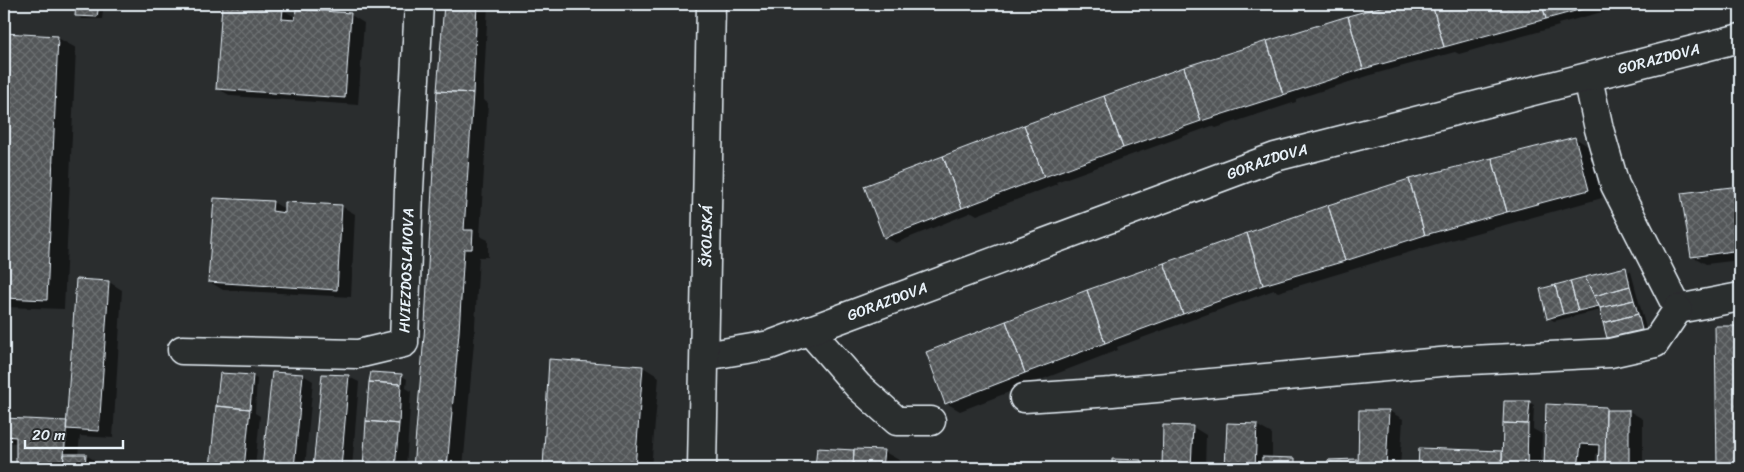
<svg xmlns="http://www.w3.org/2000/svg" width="1744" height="472" font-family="Sriracha,sans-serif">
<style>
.shadow{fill:#0007}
.building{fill:url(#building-cross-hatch);stroke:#e8f1f8}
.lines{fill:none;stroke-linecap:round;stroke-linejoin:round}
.minor-casing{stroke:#e8f1f8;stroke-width:31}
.secondary-casing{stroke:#e8f1f8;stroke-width:31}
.minor{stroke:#2a2d2e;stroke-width:28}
.secondary{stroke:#2a2d2e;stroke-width:28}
.labels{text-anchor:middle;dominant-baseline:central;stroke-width:4;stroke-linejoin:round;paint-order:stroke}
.street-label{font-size:15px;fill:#e8f1f8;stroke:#2a2d2e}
</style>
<defs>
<pattern id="building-cross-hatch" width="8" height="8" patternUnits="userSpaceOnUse" patternTransform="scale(1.25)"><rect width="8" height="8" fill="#535759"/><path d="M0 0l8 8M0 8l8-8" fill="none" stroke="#6c7072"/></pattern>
</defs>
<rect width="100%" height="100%" fill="#2a2d2e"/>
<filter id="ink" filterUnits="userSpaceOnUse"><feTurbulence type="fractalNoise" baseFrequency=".02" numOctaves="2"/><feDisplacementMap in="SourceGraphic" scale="10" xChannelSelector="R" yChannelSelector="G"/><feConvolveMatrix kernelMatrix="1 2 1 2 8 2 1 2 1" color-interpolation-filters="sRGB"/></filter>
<g filter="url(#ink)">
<path class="shadow" d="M4,4H28V6Z
M77,4H104L102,19H82L77,16Z
M444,4H488L483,100L488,103L480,236L488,240V257H479L474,342L463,468H414L426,324Z
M1397,4H1631L1558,24L1559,26L1459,54L1455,52L1374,74L1296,99V102L1216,128L1212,126L1056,182L1057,184L977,215L972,212L896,243L885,237L1348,17Z
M223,6L283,10L297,18L351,15L364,23L358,105L231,96L217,88Z
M4,34L58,38L76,48L64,309L4,307Z
M1575,138L1588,146L1602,198L1440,243L1278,292L1274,290L1117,347L1118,350L960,411L946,403Z
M1740,187V260L1706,264L1692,256L1683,194Z
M216,199L273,202L286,210L341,206L355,214L351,297L223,290L210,282Z
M1625,269L1631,272L1647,332L1614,341L1608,338L1601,310L1554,321L1549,318Z
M109,282L122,290L113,438L80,436L78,455H86L96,461V468H17L18,443L4,442V419L68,422Z
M1717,327H1740V468H1718Z
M551,361L643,367L659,377L651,468H544Z
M221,374L252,376L257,379L255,413L260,416L255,468H211Z
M273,374L303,375L313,381L305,468H263Z
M323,376L349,377L359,382L352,468H314Z
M402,376L407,379L406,388L411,391L406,468H364L370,382Z
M1529,402L1534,405L1533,429L1542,434L1541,468H1419L1420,449L1503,452Z
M1548,406L1606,408L1611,411H1629L1643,419V468H1600V453H1596L1595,468H1545Z
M1360,411H1389L1403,419L1400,468H1329V461L1356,460L1359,462Z
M1228,424L1256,425L1272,434V459L1295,460L1305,466V468H1226Z
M1164,426L1193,427L1206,435L1205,468H1163Z
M818,449L883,451L899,460V468H817Z
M1113,460L1141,462L1146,465V468H1113Z
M981,464L1039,468H981Z
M140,465L191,467L194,468H140Z"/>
<path class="building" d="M76,4H99L97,17L75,16Z
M444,4H477L473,93L437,91Z
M1391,4H1432L1444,47L1363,69L1348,16Z
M1432,4H1542L1546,19L1444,47Z
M1542,4H1601L1546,19Z
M222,5L283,9L282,19L295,20L296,9L351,13L345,98L216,89Z
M1348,16L1363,69L1283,95L1267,41Z
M4,33L58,36L47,300L4,298Z
M1267,41L1283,95L1201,121L1184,67Z
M1184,67L1201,121L1123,148L1104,96Z
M437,91L473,93L464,230H473L472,249H464L459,332L447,468H413L425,324Z
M1104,96L1123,148L1044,177L1024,125Z
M1024,125L1044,177L962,208L943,156Z
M1575,137L1589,190L1507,212L1492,158Z
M943,156L962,208L884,238L864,186Z
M1492,158L1507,212L1425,235L1409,179Z
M1409,179L1425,235L1345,261L1328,205Z
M1740,186V250L1691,257L1681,193Z
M214,198L273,201L272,211L285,213V202L342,205L337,290L208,282Z
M1328,205L1345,261L1263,285L1247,233Z
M1247,233L1263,285L1183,314L1164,263Z
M1164,263L1183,314L1105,343L1087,290Z
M1626,267L1630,286L1594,296L1585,277Z
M1585,277L1599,306L1578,311L1570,281Z
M76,279L109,281L99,431L66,429Z
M1570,281L1578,311L1563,314L1555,285Z
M1555,285L1563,314L1547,319L1540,289Z
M1630,286L1634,300L1600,308L1594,296Z
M1087,290L1105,343L1025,373L1006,321Z
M1634,300L1638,314L1603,323L1600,308Z
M1638,314L1642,330L1607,338L1603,323Z
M1006,321L1025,373L945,404L926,352Z
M1715,326H1740V468H1717Z
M549,359L643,366L635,468H543Z
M272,372L303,374L294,468H262Z
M371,372L402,374L401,384L369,382Z
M220,373L253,375L250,409L216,406Z
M322,374L349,375L341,468H313Z
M369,382L401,384L399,424L366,421Z
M1504,401H1530L1528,424L1503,423Z
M1546,404L1606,407L1605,468H1598L1599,445L1581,444L1578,468H1544Z
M216,406L250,409L244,468H210Z
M1359,410H1389L1386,468H1358Z
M1606,410H1629V468H1605Z
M4,418L67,421L63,468H16V437L4,436Z
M366,421L399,424L395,468H363Z
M1227,423L1257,424L1255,468H1225Z
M1503,423L1528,424L1527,468H1502Z
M1163,425L1193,426L1191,468H1162Z
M817,448L854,450L853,468H815Z
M1419,448L1502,451V468H1418Z
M854,449L884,450L882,468H853Z
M64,454H86L85,468H63Z
M1262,457L1295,458V468H1262Z
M1112,459L1141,460V468H1112Z
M1357,459L1356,468H1327L1328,460Z
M139,463L164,464V468H139Z
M980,463L1007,465V468H980Z
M164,464L192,465L191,468H164Z
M1007,465L1039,467V468H1007Z"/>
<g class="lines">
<g class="minor-casing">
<g id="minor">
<path d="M1588,78L1599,129L1615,185L1678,309"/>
<path d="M1678,309L1740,297"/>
<path d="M809,330L858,386L897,421H931"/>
<path id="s1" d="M182,350L358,354L404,343L409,190L419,4"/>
<path id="s2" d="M705,356L770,345L1275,157L1740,38"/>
<path d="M1024,398L1112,392L1451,361L1610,353L1655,343L1678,309"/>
</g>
</g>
<g class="secondary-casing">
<g id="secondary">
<path id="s3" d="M702,468L711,4"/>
</g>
</g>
<use href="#minor" class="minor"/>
<use href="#secondary" class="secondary"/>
</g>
</g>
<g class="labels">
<g class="street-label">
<text stroke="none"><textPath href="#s2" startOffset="1001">GORAZDOVA</textPath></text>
<text stroke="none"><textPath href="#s2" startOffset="596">GORAZDOVA</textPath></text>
<text stroke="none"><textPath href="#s3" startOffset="232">ŠKOLSKÁ</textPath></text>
<text stroke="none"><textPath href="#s1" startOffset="296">HVIEZDOSLAVOVA</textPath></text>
<text stroke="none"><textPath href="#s2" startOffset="191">GORAZDOVA</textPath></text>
</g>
</g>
<rect width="1744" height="472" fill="none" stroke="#2a2d2e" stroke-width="20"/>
<rect x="10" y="10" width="1724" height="452" fill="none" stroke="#e8f1f8" stroke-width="2" filter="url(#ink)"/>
<path d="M25 440v8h98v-8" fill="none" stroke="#e8f1f8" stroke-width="2.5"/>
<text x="32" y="440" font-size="15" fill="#e8f1f8" stroke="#2a2d2e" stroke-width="4" paint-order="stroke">20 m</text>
</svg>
